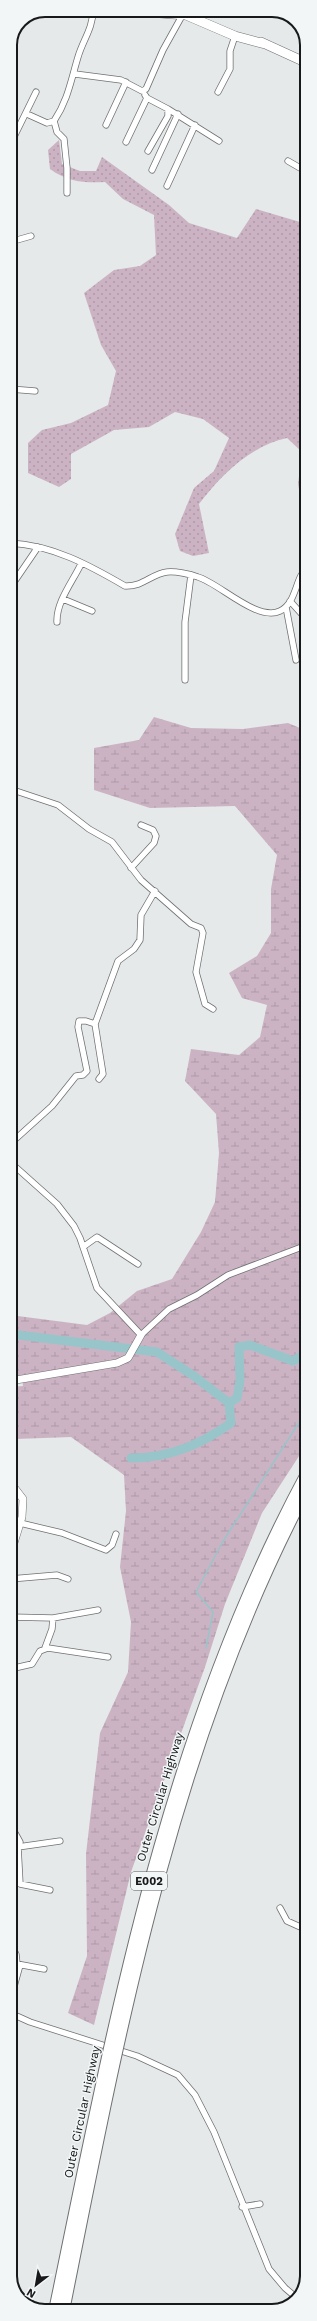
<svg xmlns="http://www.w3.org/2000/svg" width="317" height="2321" font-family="'Work Sans',sans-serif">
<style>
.grass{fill:url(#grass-dots)}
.wetland{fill:url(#wetland-marsh)}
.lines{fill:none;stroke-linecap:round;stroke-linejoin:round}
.stream{stroke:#98c5ca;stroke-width:1.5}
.river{stroke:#98c5ca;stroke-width:9}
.minor-casing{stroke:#6e7172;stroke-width:7}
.tertiary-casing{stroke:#6e7172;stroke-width:8}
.primary-casing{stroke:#6e7172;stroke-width:10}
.minor{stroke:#fff;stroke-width:5.5}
.tertiary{stroke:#fff;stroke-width:7}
.primary{stroke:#fff;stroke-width:9}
.motorway-bridge-casing{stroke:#6e7172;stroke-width:12;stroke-linecap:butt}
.motorway-bridge{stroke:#fff;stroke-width:10}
.labels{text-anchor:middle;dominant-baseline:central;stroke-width:3;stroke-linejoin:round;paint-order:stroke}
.shield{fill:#f2f6f7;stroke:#595b5c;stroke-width:1}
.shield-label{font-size:11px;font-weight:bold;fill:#18191a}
.street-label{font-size:12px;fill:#18191a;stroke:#f2f6f7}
.rim{fill:none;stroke:#18191a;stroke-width:2}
</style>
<defs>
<pattern id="grass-dots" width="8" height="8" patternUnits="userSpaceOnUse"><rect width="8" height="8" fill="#ccb3c4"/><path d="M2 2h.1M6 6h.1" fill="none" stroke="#ae99a8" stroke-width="1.8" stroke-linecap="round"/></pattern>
<pattern id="wetland-marsh" width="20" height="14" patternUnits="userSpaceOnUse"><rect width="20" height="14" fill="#ccb3c4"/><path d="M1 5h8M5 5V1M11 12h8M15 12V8" fill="none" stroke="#ae99a8"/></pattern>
</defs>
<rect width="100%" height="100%" fill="#e5e9e9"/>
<path class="grass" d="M59,140L62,164L80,171H96L102,157L169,205L189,223L237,238L256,209L300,222L307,228V500L301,501L298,484L302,452L287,438C250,446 221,475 199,504L209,553L193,556L180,551L175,534L194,488L214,471L229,438L203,419L175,412L149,427L114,430L71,454V479L59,487L28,473V443L42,430L71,423L108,405L116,371L101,345L84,293L114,270L140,266L156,255L154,215L123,199L105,182C84,183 68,182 50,169L48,150Z"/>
<path class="wetland" d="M154,717L191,728L243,729L288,723L307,731V1439L301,1453L262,1513L225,1604L205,1667L131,1872L94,2025L68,2013L87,1956L86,1854L100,1733L128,1672L131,1622L120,1567L126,1511L124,1475L71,1437L16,1439L10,1441V1387L23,1386L21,1376H10V1315L87,1325L110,1313L137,1291L172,1279L201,1232L215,1202L219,1153L216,1114L185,1081L191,1049L239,1055L260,1037L267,1005L242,998L229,973L257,956L271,933V889L277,855L235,806L150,808L94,790V748L139,740Z"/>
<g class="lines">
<path class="stream" d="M301,1357L307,1366
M206,1648L213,1612L196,1592L222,1543L307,1410"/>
<path class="river" d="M10,1334L157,1352L194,1376L229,1403L237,1398L240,1381L239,1347L250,1345L293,1361L307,1353
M131,1458C169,1458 200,1445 231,1423L229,1403"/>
<g class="minor-casing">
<path id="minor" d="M75,74L121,80L142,91L146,89L163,50L183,14
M218,92L230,69V51L235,36
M147,98L168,109V116L148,151
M168,109L219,141
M27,114L47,123L54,121
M106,125L126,82
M126,142L147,98L145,95
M10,145L36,92
M288,161L307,172
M152,170L178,114
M167,186L195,125
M67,193V168L64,139L57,132L54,121C68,100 71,80 78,57C83,40 93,28 93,10
M10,242L31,236
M10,389L35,391
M10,543C52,545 89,565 125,586C143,587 151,574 167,572C175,571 190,574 198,577C219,583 257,622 280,611C297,603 295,577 307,568
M10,588L38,547
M63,599L92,611
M290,601L307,620
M286,607L296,660
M57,622C56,602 73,581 81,564
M185,680V622L191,575
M10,789L58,805L89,829L112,842L141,880L191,924L201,928L203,933L196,972L205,1004L213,1009
M10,836L12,839L10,847
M131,868L154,843L156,836L153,830L141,825
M99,1079L103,1074L95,1024L118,961L134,949L140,940L141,915L155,891
M10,1144L52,1106L76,1076L83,1075L87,1071L78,1027L79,1021H86L95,1024
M10,1162L57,1204L74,1226L80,1238L97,1288L141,1335L169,1309L197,1295L228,1275L307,1245
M83,1247L97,1237L138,1264
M20,1523L62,1533L106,1550L112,1545L116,1534
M10,1579L57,1575L68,1579
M10,1617L53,1618L98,1610
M45,1648L52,1629L53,1618
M10,1669L32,1664L40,1651L48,1648L108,1657
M307,1702V1705
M10,1824L20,1842L18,1847H10
M50,1890L20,1884L18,1847L60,1841
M280,1908L287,1921L307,1930
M10,1953L16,1954L17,1964L44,1969
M10,2001L20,1965
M10,2013L30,2022L137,2056L178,2075L195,2095L214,2132L269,2269L285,2288L298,2299
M242,2207L260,2204"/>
</g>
<g class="tertiary-casing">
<path id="tertiary" d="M10,1381L117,1363L128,1358L141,1335
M10,1482L23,1499L22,1517L10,1556"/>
</g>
<g class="primary-casing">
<path id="primary" d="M121,10L186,15L235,36L265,44
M261,42L307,63"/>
</g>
<use href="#minor" class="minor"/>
<use href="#tertiary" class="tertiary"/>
<use href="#primary" class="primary"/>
<g class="motorway-bridge-casing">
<path id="motorway-bridge" d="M54,2311C114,2021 165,1735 307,1472
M64,2311C120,2031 172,1745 307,1490"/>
</g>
<use href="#motorway-bridge" class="motorway-bridge"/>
</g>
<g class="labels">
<rect class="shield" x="131" y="1872" width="36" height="18" rx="3"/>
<g class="shield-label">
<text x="149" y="1881">E002</text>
</g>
<g class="street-label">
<text transform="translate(160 1797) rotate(-73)">Outer Circular Highway</text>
<text transform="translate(82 2112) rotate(-78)">Outer Circular Highway</text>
</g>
</g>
<path d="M0 0H317V2321H0ZM45 17H272A28 28 0 0 1 300 45V2276A28 28 0 0 1 272 2304H45A28 28 0 0 1 17 2276V45A28 28 0 0 1 45 17Z" fill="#f2f6f7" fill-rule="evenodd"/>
<path class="rim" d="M45 17H272A28 28 0 0 1 300 45V2276A28 28 0 0 1 272 2304H45A28 28 0 0 1 17 2276V45A28 28 0 0 1 45 17Z"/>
<g transform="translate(36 2285) rotate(211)" stroke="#f2f6f7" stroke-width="3" paint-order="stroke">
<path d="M0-3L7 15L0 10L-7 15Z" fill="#18191a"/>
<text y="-6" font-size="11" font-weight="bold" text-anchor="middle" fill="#18191a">N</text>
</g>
</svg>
